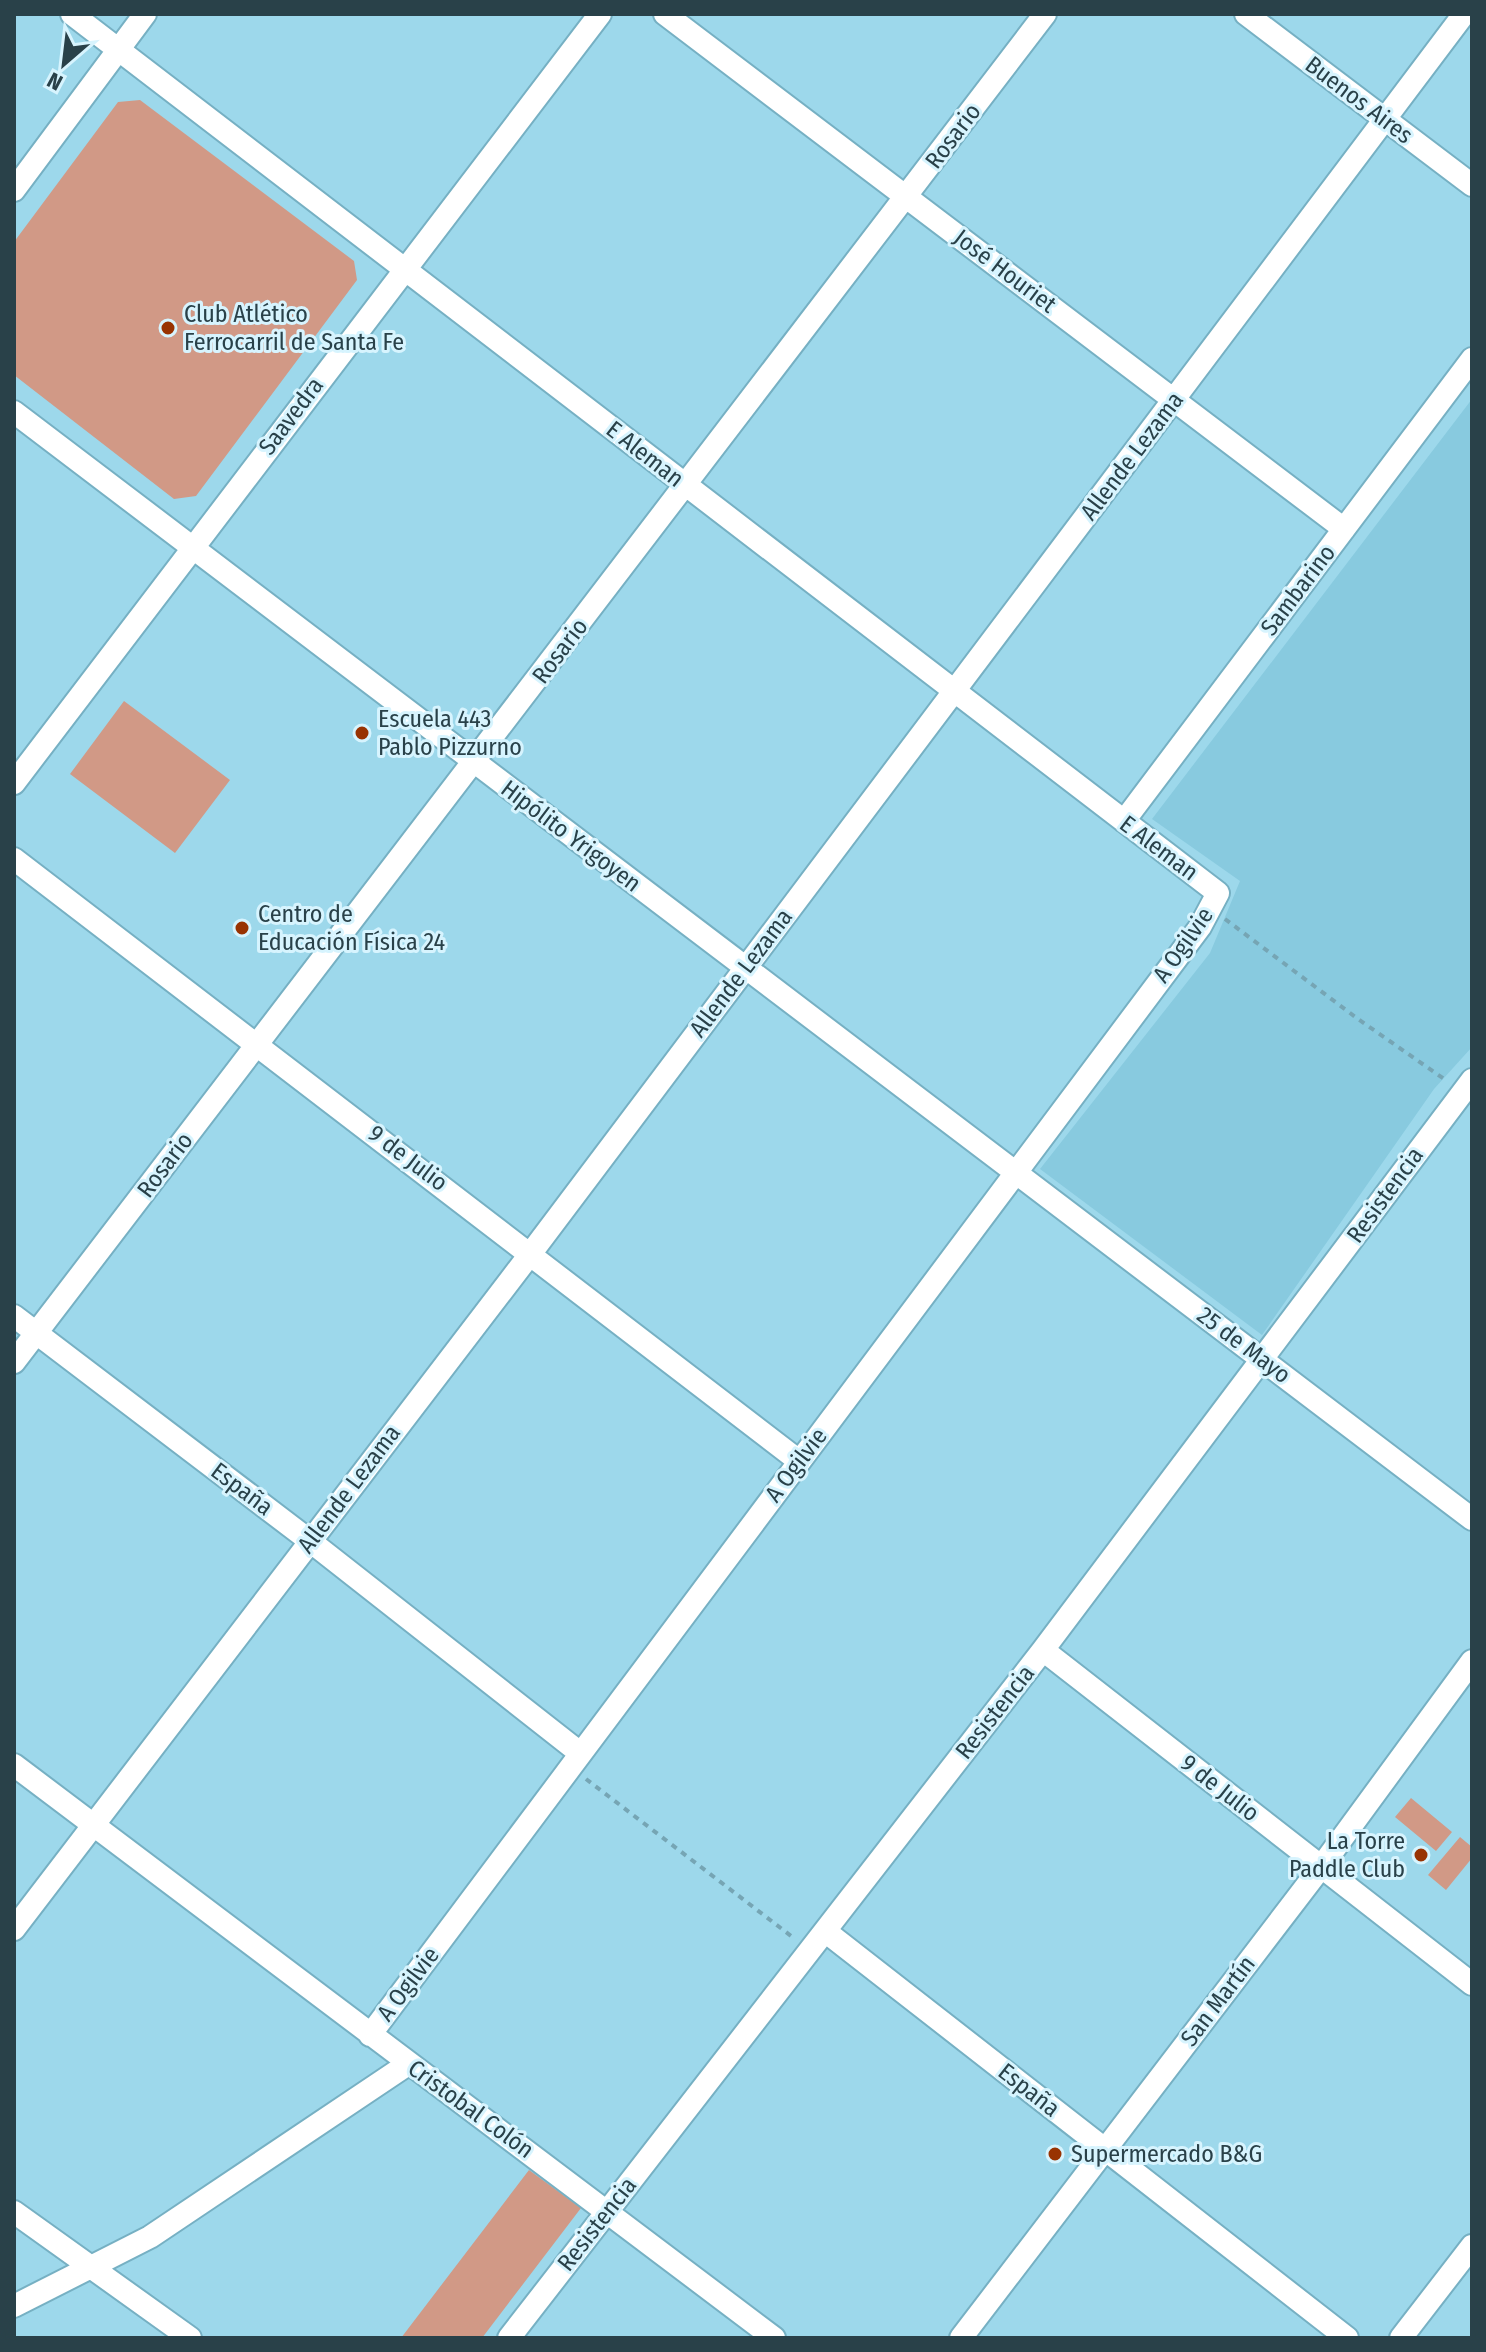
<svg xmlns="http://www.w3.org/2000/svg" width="1486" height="2352" font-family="'Fira Sans Condensed',sans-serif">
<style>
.built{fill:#88cadf}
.green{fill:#d19986}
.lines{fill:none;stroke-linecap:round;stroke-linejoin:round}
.street-casing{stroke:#76b0c3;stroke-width:26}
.path{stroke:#76a5b4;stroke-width:4;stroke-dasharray:6 6;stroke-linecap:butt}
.street{stroke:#fff;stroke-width:22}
.poi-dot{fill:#983302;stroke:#d7f4fe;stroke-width:3}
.labels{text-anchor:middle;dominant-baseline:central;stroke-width:6;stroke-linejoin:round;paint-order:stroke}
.street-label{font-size:24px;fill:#294149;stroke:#d7f4fe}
.poi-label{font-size:24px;fill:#294149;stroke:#d7f4fe;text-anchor:start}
</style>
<rect width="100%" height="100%" fill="#9dd8eb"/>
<path class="built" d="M1472,399V1047L1434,1089L1262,1335L1040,1169L1210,953L1240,881L1152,819Z"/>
<path class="green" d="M140,100L354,261L357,280L196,496L174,499L14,375V242L118,102Z
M124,701L230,780L175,853L70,774Z
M1411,1798L1452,1832L1436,1851L1395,1817Z
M1460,1837L1472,1847V1858L1446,1890L1428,1875Z
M529,2170L581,2208L482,2338H401Z"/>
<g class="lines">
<g class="street-casing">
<path id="street" d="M72,14L1218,893L1200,927L370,2035
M665,14L1344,529
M1246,14L1472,185
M14,190L145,14
M14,412L1472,1519
M14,783L600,14
M1124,821L1472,359
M14,859L799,1461
M14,1316L310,1541L580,1753
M14,1362L1045,14
M1043,1650L1472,1984
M14,1765L774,2338
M14,1929L531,1253L1464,14
M825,1931L1347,2338
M14,2212L190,2338
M14,2306L150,2237L408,2064
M509,2338L1043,1650L1472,1080
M961,2338L1321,1867L1472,1661
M1401,2338L1472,2246"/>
</g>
<path class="path" d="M1225,919L1358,1019L1447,1081
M586,1779L795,1939"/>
<use href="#street" class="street"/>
</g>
<g class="poi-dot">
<circle cx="168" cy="328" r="8"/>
<circle cx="362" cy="733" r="8"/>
<circle cx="242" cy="928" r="8"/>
<circle cx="1421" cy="1855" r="8"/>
<circle cx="1055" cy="2154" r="8"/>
</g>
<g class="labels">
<g class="street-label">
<text transform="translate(1359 100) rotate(37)">Buenos Aires</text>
<text transform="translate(953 136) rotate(-53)">Rosario</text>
<text transform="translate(1005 271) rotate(37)">José Houriet</text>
<text transform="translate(291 416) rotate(-53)">Saavedra</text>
<text transform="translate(645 454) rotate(38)">E Aleman</text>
<text transform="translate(1132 456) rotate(-53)">Allende Lezama</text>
<text transform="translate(1298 590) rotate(-53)">Sambarino</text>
<text transform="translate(560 651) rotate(-53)">Rosario</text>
<text transform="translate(571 836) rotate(37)">Hipólito Yrigoyen</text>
<text transform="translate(1159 848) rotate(37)">E Aleman</text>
<text transform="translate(1183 945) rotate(-55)">A Ogilvie</text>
<text transform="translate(741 973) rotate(-53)">Allende Lezama</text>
<text transform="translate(408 1158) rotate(37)">9 de Julio</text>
<text transform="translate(165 1165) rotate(-53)">Rosario</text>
<text transform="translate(1385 1195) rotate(-54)">Resistencia</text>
<text transform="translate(1244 1345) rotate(37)">25 de Mayo</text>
<text transform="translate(796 1465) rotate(-53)">A Ogilvie</text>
<text transform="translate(242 1489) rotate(37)">España</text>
<text transform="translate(349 1489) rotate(-53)">Allende Lezama</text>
<text transform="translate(995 1712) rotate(-52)">Resistencia</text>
<text transform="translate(1220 1788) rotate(38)">9 de Julio</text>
<text transform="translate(408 1984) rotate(-53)">A Ogilvie</text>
<text transform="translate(1218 2001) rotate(-53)">San Martín</text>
<text transform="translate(1029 2090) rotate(38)">España</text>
<text transform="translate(471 2109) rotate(36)">Cristobal Colón</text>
<text transform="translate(597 2224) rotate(-52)">Resistencia</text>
</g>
<g class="poi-label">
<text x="184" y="314">Club Atlético<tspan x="184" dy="28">Ferrocarril de Santa Fe</tspan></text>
<text x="378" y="719">Escuela 443<tspan x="378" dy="28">Pablo Pizzurno</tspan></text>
<text x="258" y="914">Centro de<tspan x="258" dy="28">Educación Física 24</tspan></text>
<text x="1405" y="1841" text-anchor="end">La Torre<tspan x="1405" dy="28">Paddle Club</tspan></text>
<text x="1071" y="2154">Supermercado B&amp;G</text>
</g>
</g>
<rect width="1486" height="2352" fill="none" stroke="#294149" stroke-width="32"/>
<g transform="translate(64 64) rotate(208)" stroke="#d7f4fe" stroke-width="6" paint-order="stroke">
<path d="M0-6L14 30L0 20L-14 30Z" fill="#294149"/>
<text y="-12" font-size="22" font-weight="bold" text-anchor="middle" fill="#294149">N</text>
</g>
</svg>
